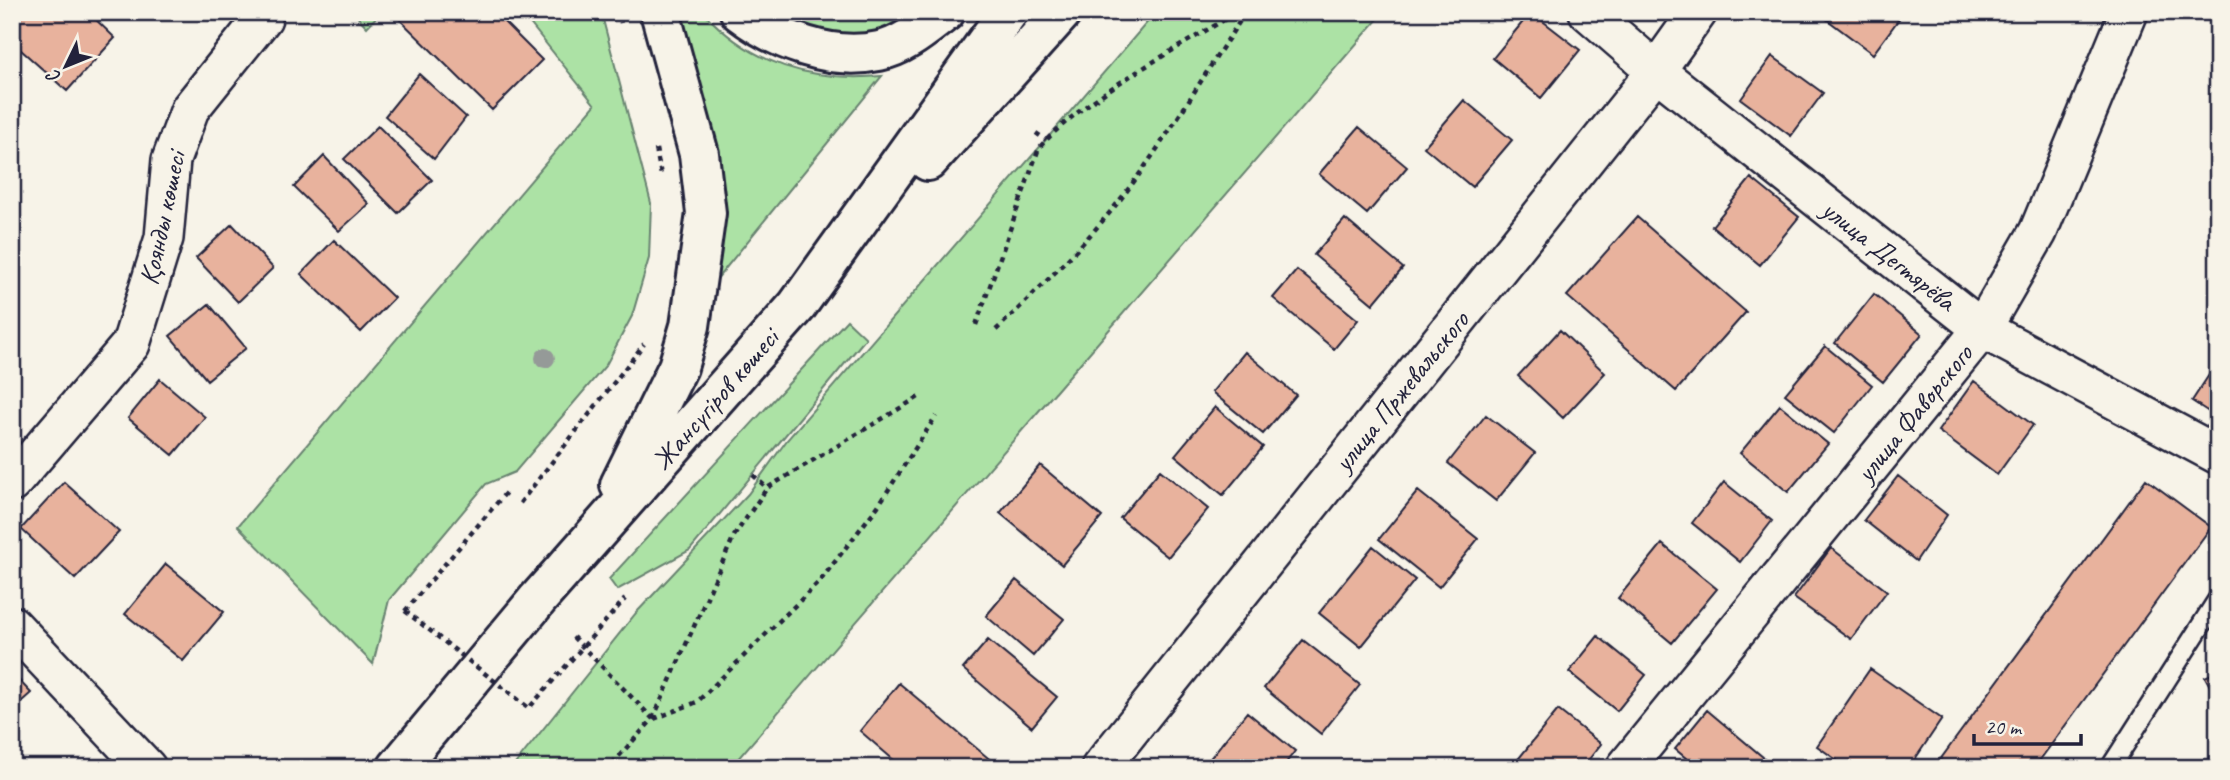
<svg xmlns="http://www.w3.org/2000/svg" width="2230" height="780" font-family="Caveat,sans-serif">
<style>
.green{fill:#ace2a5;stroke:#678270;stroke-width:2}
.building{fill:#e8b29d;stroke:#22223b;stroke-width:2}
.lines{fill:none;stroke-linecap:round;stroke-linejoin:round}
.lane-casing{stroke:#22223b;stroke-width:23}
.street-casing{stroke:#22223b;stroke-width:42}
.secondary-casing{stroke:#22223b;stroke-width:44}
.path{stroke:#22223b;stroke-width:4.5;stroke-dasharray:5 5;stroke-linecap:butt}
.lane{stroke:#f7f3e8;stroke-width:18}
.street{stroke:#f7f3e8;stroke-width:37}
.secondary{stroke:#f7f3e8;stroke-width:38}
.path-bridge{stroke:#22223b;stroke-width:4.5;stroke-dasharray:5 5;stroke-linecap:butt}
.tree{fill:#959a98}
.labels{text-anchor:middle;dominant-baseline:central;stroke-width:5;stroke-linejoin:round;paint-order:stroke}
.street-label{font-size:28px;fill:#22223b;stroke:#f7f3e8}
</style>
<rect width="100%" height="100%" fill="#f7f3e8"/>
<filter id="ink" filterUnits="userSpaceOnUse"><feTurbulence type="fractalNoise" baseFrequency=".0143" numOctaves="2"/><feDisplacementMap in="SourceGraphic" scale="14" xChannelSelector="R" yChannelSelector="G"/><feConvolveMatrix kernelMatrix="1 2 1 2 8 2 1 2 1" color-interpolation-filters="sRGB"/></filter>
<g filter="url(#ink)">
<path class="green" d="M353,12H381L367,27Z
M521,12H601L651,203L649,258L632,316L606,365L515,472L486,484L389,600L373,664L238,526L595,105Z
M679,12H703C752,65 811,82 882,76L712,285Z
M768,12H919C853,49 835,38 768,12Z
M1156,12H1384L730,768H512L636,613L748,494L787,440Z
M847,320L866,338L690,550L617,590L609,579Z"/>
<path class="building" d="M12,12H88L115,38L67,91L12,42Z
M392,12H494L542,60L492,110Z
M1531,12L1580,50L1541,98L1493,58Z
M1817,12H1904L1873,54Z
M1772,56L1823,93L1791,136L1741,99Z
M419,74L466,117L434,159L385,116Z
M1464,100L1512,140L1472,187L1424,147Z
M378,126L432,180L398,213L344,159Z
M1359,127L1407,167L1367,214L1319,174Z
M324,156L369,204L339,231L294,187Z
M1751,178L1799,217L1760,265L1712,226Z
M1637,217L1746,312L1676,391L1567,296Z
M1345,219L1403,268L1373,304L1314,255Z
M232,224L273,268L238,302L196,258Z
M334,240L394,298L361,332L301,274Z
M1297,270L1358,320L1334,349L1273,298Z
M1874,294L1922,334L1883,382L1835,343Z
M209,304L246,348L207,380L170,336Z
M1560,330L1605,373L1563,418L1518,376Z
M1825,346L1872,385L1834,433L1785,394Z
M1245,352L1296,395L1263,434L1212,392Z
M2218,361V418L2192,401Z
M160,379L205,417L173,455L128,418Z
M1974,381L2033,425L1997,475L1938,431Z
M1780,405L1828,444L1788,492L1740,453Z
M1215,407L1263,447L1223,495L1175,455Z
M1486,415L1535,453L1496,501L1448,463Z
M1040,465L1102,517L1062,565L1000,513Z
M1160,470L1208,509L1168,557L1120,518Z
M1898,476L1947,515L1916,561L1864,520Z
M2146,479L2211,527L2034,768H1934Z
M64,482L119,532L75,579L21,529Z
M1724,482L1772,521L1740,562L1692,523Z
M1418,491L1478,539L1439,587L1379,539Z
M1662,544L1717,589L1672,643L1618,598Z
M1373,546L1415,580L1361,647L1319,613Z
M1831,548L1887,591L1851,639L1794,598Z
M166,564L224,612L183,661L125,614Z
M1016,580L1064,619L1033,656L986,616Z
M1598,636L1646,675L1617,711L1569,672Z
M988,640L1057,697L1032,727L963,669Z
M1303,640L1360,685L1321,734L1264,688Z
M1870,669L1942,719L1909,768H1848L1817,746Z
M2218,671V701L2205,677Z
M12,673L31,693L12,710Z
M899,683L993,762L988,768H903L860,731Z
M1558,710L1601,744L1582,768H1511Z
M1707,710L1764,758L1757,768H1698L1675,749Z
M1247,712L1295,751L1282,768H1217L1208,761Z"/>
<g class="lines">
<g class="lane-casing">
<path id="lane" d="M2110,768L2218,599"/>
</g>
<g class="street-casing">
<path id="street" d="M1588,12L1656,71L1982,329L2218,455
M12,483L131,344L164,238L171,160L190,109L263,18
M12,625L147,768
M1100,768L1656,71L1698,12
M1625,768L1982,329L2038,232L2129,12"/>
</g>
<g class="secondary-casing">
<path id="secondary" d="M740,12C778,41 831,61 879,51C904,46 925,27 945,12
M928,161L1062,12
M620,485L678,367L690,326L706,213L699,154L660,12
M397,768L538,599L797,306L1008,12"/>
</g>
<path class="path" d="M618,12L621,23
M1036,133L1046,140
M656,149L661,175
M976,325L1039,148C1082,98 1179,48 1237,12
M996,330C1036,292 1076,253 1111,211C1162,149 1201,78 1246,12
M753,475L767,488
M520,503L644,344
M405,611L508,490
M573,637L653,719L608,768
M653,719L734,536L767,488L922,395
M654,719L697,702L820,581L878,506L936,416"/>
<use href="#lane" class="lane"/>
<use href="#street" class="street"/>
<use href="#secondary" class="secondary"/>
<path class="path-bridge" d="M405,611L529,708L625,599"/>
</g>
<circle class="tree" cx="545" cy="358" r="10"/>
</g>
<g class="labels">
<g class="street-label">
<text transform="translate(162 218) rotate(-78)">Қоянды көшесі</text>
<text transform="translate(1889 255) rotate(38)">улица Дегтярёва</text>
<text transform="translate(1401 391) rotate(-51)">улица Пржевальского</text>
<text transform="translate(715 399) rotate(-49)">Жансүгіров көшесі</text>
<text transform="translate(1914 413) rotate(-51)">улица Фаворского</text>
</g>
</g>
<rect width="2230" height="780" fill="none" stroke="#f7f3e8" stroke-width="42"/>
<rect x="21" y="21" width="2188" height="738" fill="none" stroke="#22223b" stroke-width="2.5" filter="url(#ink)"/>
<g transform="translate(66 66) rotate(227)" stroke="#f7f3e8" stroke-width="5" paint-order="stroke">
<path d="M0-5L12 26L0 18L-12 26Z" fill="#22223b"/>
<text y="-10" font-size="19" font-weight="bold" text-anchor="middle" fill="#22223b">С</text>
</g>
<path d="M1974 734v10h107v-10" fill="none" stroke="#22223b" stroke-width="3.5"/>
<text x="1985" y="734" font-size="21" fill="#22223b" stroke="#f7f3e8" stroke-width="5" paint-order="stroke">20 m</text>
</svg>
